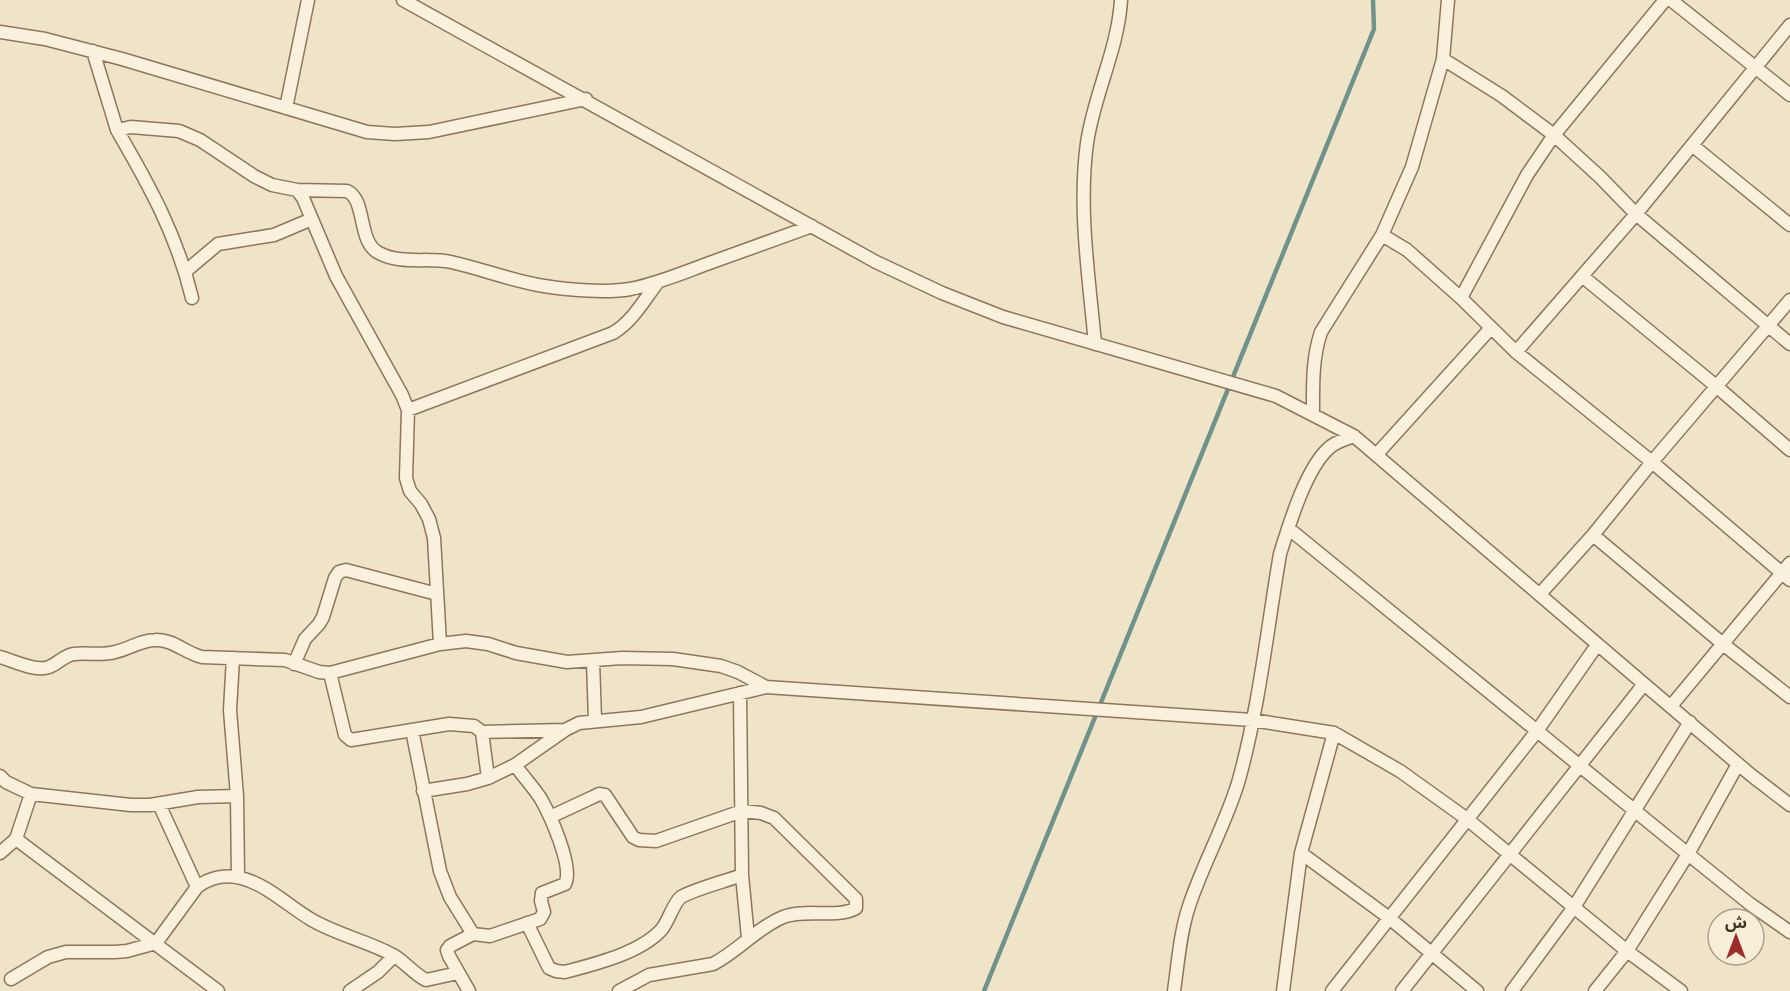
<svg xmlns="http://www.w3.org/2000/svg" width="1790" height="991" font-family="Merriweather,'Noto Sans Arabic',serif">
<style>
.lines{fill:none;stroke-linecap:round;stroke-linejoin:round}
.stream{stroke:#6f938a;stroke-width:4.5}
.street-casing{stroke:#8d765c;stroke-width:15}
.street{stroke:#faf1dc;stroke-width:12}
</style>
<rect width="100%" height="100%" fill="#f0e4c8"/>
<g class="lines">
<path class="stream" d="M984,991L1374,29L1373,0"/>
<g class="street-casing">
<path id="street" d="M403,0L876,262L942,293L1003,317L1276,396L1354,436L1644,684L1751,775L1790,805
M1665,0L1554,135L1600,177L1636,214L1790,344
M1671,0L1790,95
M0,32L45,39L122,59L367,132L395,134L429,132L586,99
M93,51L117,130L131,127L179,131L200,140L254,176L272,185L297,190L347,191C367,200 357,242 379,253C402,265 427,257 451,262C482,269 513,281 544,286C567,290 608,293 630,289C656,284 680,274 704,265C740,252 776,239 812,226
M1443,59L1502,96L1554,135L1527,175L1461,298
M286,108L308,0
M117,130C149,185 177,235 192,298
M1692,145L1790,225
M297,190L303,198L336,276L402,395L408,410L406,478L410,491L421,504L429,519L434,538L440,644
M1382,235L1407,250L1461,298L1516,352L1652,462L1790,580
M186,271L218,244L274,235L312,219
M1582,276L1716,386L1790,450
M1095,344C1089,277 1078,209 1087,143C1094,94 1118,50 1121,0
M1516,352L1636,214L1790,25
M408,410L613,333C633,321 644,300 658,282
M1313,414C1313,386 1312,359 1321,332L1382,235L1412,167L1443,59L1448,0
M1377,454L1490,329
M1288,528L1688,854L1750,904L1790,932
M1593,535L1723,644L1790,697
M1540,594L1593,535L1652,462L1790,300
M0,657C14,661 36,672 49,667C58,664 64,655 74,654C88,652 101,656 115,652C129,649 141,640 155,640C173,639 185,653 202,657L285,660L319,672L330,673L440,644L466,641L488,644L516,653L567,662L622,658L673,659L721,666L738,672L766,687
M233,658L230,710L237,796L238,877
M593,661L595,720
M294,664L305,639L319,624L323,617L335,578L339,572L346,570L437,594
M330,673L345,735L351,740L449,724L474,726L482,732L565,730
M740,693L742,875L748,938
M1671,706L1790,563
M412,730L440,871L450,897L473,934
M482,732L488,778
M0,776L6,782L31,794L131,805H150L198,797L237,796
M423,791L467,784L488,778L515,765L565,730L579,723L641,717L766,687L1252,720L1334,733L1400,771L1467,819L1627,951L1681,991
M159,804L197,887
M550,817L593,797L599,794L605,795L633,837L639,840L656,841L742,811L761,813L774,818L856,899V908C838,919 805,908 783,917C757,928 738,951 713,964L649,975L619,991
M16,839L218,991
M0,853L16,839L31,794
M1301,853L1388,917L1477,991
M527,923L549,968L556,971L565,972C595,964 641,953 662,929C669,920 674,902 681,897C695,889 726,881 742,875
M11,979L48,957L66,952H115L127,951L156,943L197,887C209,878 225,874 241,878C268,885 288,906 312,920C338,935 367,941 393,955C405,962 414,974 426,980L458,973
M350,991L378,972L394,956
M469,991L449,956L447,950L450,946L473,934L490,936L540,919L544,912L541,901L542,893L565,884C574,867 550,815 541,799C533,787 523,776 515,765
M1174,991C1178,963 1180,933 1189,906C1203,864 1225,825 1238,783C1259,709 1267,630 1280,554C1289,525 1306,468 1329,448C1335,442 1346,439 1354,436
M1283,991L1301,853L1334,733
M1332,991L1537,731L1597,645
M1402,991L1644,684
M1512,991L1574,907L1690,722
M1595,991L1627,951L1688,854L1738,764"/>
</g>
<use href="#street" class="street"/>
</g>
<g transform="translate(1736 937)"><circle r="28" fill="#f7eed8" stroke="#ada18e" stroke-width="1.5"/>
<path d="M0-4.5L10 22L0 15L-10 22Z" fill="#9e2a2b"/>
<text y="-9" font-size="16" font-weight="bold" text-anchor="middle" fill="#3d2e20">ش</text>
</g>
</svg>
